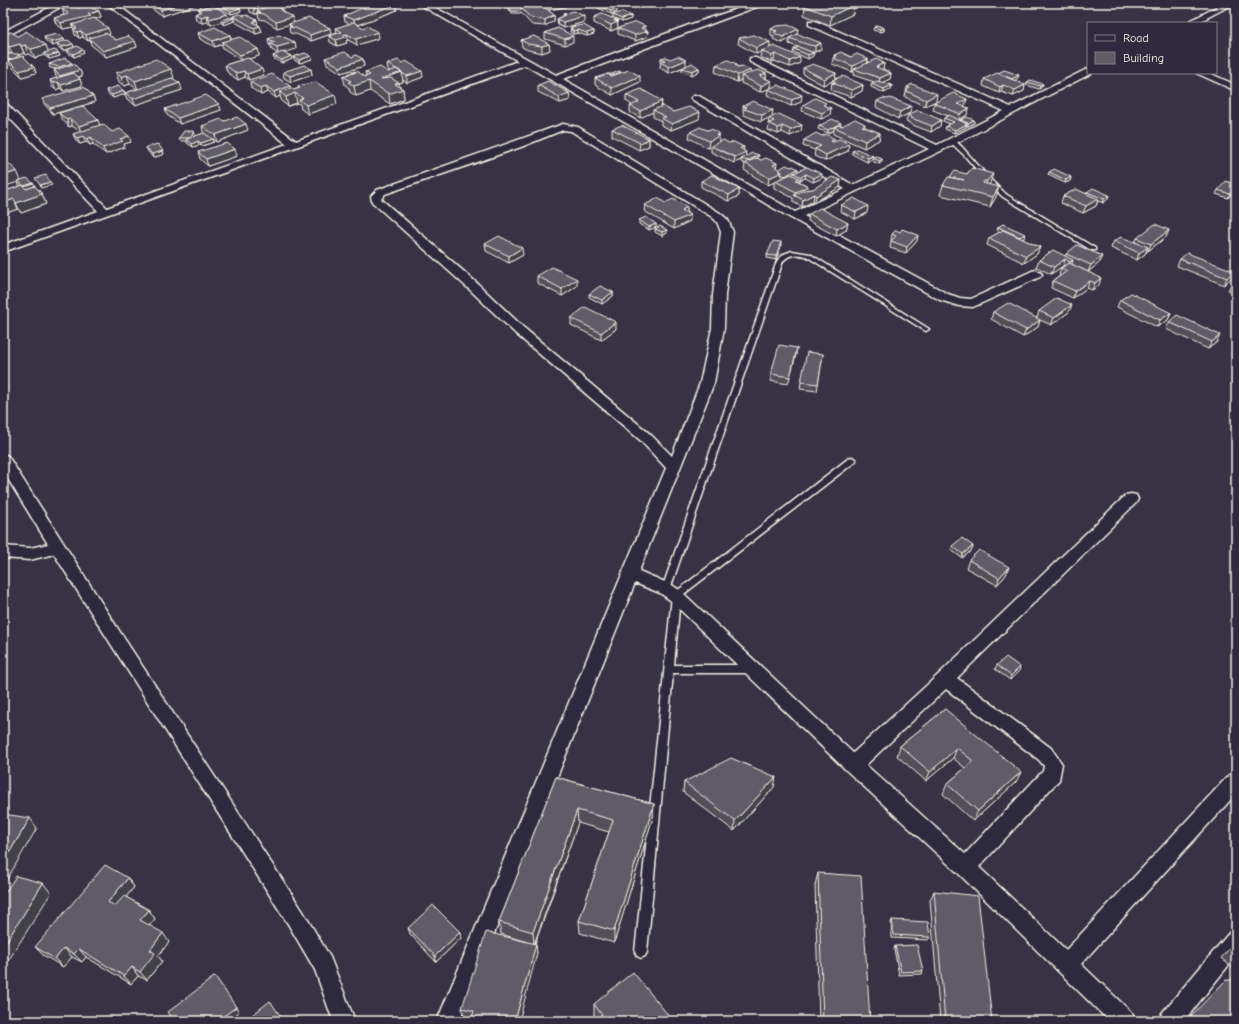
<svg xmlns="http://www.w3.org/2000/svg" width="1239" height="1024" font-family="'Comic Neue',sans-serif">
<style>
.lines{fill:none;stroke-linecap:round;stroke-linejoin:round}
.service-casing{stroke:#f4f1e8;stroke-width:3}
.minor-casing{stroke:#f4f1e8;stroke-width:3}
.service{fill:#2f2a3d;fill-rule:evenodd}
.minor{fill:#2f2a3d;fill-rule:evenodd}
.wall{fill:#524f59;stroke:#f4f1e8}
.shaded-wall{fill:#424048;stroke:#f4f1e8}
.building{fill:#5f5c67;stroke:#f4f1e8}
</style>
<rect width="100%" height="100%" fill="#373244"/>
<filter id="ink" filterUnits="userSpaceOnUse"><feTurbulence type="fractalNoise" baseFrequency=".025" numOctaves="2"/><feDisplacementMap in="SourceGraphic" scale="8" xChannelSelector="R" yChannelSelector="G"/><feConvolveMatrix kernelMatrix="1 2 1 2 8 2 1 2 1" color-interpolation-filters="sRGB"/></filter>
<g filter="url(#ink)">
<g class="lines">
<g class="service-casing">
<path id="service" d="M950,140H954L961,146L993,182L1007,195L1095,248V250H1091L1003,197L989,184L964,155L950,142Z
M792,251L810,254L929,329L926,331L924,330L806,256C796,254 790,254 783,261L670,589L669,591H663L662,589L777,261L784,254Z
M852,457L856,460L855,462L680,597L674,665H751L754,666L756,669L754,672L751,673H673L647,952L645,956L641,958L637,956L635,952L672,596L673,594L849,458Z"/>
</g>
<g class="minor-casing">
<path id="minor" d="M58,3H68L3,38V32Z
M106,3H115L296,141L518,61L417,3H427L556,75L689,25L755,3H767L563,79L795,212L845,189L693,100L691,98L693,96H699L853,185L929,149L750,62V58H756L937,145L1004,111L809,25V21H815L1011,107L1085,70L1088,69V73H1092L941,151L804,216L948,294L960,298L971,299L1032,271L1036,270L1042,274L1040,277L973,307L959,306L940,300L791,218L525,65L3,252V245L98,211L3,111V102L6,103L107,208L287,144Z
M236,3H245L239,7L236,6Z
M1224,3H1235L1197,23H1186Z
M1196,73H1209L1236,85V91Z
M563,124L578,127L720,213L728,220L733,232L725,295L724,328L714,383L639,571L672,585L682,592L853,753L939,674L1126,495L1131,494L1136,495L1138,499L1136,503L957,678L1051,748L1062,764L1059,780L979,867L1066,950L1229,775L1236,773V794L1081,964L1132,1013L1135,1021H1109L959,874L847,771L670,600L660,593L635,583L459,1021H437L666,468L640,440L516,334L470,290L372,202L371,196L377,190ZM563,130L571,131L712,217L717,222L721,232L713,295L712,328L700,383L672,456L650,434L524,328L478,284L381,199L385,194L521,147ZM946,689L1039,760L1044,766L1043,771L965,854L866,765Z
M1236,270V278L1231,277L1229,274L1231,271Z
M3,454L8,456L120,632L302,910L330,957L355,1021H333L315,970L288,924L54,554L30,560L3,558V546L30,548L48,544L3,471Z
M1236,930V956L1184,1021H1159L1162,1013L1229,933Z"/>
</g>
<use href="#service" class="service"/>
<use href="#minor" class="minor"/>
</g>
<path class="wall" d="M142,3H198V4L162,16L152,9L151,6L148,7Z
M199,3L212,5H213V3H231L240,8L241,11L231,14L220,8L219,6L217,7L228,18H234V21L224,25L221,23V22L211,25L208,23V22L202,23L196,20L195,14L199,12L198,9L202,8L200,6Z
M252,3H315V5L302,10L294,5L293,3L280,7L282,9L283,11L293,23L331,34L311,41L296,34L290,33L289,27L290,26L289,24L277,28L265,20L259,19L258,14H255L250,12L249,6L253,5Z
M523,3H564L565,7L548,10L554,15V21L545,26L532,25L521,13L520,14H512L510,11L509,8H523Z
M372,4L397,10L358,25L379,38L357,45L348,40L346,41L347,43L337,46L330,42L329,36L337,33L336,28L350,24L345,22L344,16L373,5Z
M819,4L854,5L853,14L830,25L804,15L805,6Z
M598,6L617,12L611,14L598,8Z
M79,8L99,11L101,17L94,19L110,34L108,35L116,40L135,41L137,47L106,57L91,45L90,40L88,41L83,37L79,38L75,35L73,27L63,29L56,24L54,18L64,15L62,9Z
M563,14L584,22L564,28L558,25L557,19L563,16Z
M613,15L631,16V19L622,22L617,20L618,28L611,31L594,23V17L613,18Z
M233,16H244L257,20V24L260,26L262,32L256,34L235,22Z
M645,26V29L648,31L647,37L635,41L618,34V28Z
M571,27L594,31V34L587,36L578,33L573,34L570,32Z
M874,27L884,28V31L880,32L873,30Z
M558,28L573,42L565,45L545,39V33Z
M771,29L797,34L821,49L815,52H810L813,56L808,59L793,52L794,49L798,47L789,44V39L782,43L775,40L773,39L774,36L771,35Z
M6,33L46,45L48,52L60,56L49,59L45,56L44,55L35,58L28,54L25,55L24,53L19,55L20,57L34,67L36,73L22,77L11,66L9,63H4L3,60L11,54L4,50L5,52L3,53V36L6,34Z
M198,33L230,35L231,39L258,49L259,56L248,59L264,75L249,80L245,77L238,80L227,72L225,65L241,60L223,48L222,44L215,47L200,39Z
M44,37L64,39L65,41L84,53L74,57L68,53L67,50L70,48L63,51L58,47L57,44L52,46L45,40Z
M739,38L770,47L800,63L790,67L774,61L771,62L760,57L761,51L756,54L738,44Z
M268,39L295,42L296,49L283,52L291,56L292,59L282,63L274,59L273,56L278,54L272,50L271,46L269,45Z
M521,40L549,44L550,50L542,53L528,50L522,47Z
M834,55L868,59L867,63H884L883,69L891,73L890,79L882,82L892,85L891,89L884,93L871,87V84L874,82L853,75L854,71L852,72L832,64L833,58L834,57Z
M311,56L312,59L300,63L294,60L293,57Z
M325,58L363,59L364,66L341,73L327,64Z
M661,58L686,66L699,68V71L692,75L682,71V68L669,73L660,68Z
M49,64L72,65L80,70L82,76L78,78L80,79L82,86L63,91L60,88L56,90L52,87L50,80L58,78L56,77L54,70L57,69L50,68Z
M387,64L423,77L407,83L403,80V82L399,83L400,87L403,89L404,99L390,104L370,91L356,96L350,92L349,88L345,85L343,76L347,75V74L366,77L365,72H388L390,71L388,70Z
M716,65L737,66L751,73H766V79L771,81V88L801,102L791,106L767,95L768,89L769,88L760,92L741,83V80L737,82L715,72Z
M803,68L836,73L835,79L863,85L862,91L851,97L831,90L832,81L823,85L803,74Z
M311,69L312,75L291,82L284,78L283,72Z
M116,73L174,78L173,79L182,90L135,105L127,99L125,94L113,98L107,93L106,90L124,91L125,93L137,89L130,84L124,86L119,82Z
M595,78L640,82L612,95L595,85Z
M1018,78L1015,80L1025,85L1024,91L1013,96L1001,92L999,93L983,86L984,79Z
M250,82L290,86L291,88L294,90L299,88L298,86L337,104L308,114L301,109L300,104L297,103L288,106L282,102L280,96L276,98L268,92L261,95L251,88Z
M1027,82L1043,84L1042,87L1039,89L1026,85Z
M538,85L569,93L570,100L560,103L538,92Z
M907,87L936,101L925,106L905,97Z
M626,95L662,101L661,107L673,112L699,119L671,130L661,125V121L653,117V112L640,118L630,112V106L632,105L626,101Z
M93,96L95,102L53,114L45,105L42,99Z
M967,99L965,105L963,106L969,108L967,115L959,120L960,121V120H974V123L968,126H967L966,127L954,133L945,129L946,126L950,124L943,121L944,118L948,116L933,110L934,103Z
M877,101L910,113L898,119L876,107Z
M219,104L221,110L180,124L167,115L165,109Z
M803,105L830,115L821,119L802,111Z
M743,106L772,116L761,122L744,115V113L743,112Z
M59,113L100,125L131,142L124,144L125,147L106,154L93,144L90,145L86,142L80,144L76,141L73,134L81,132L72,126L69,127L62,119Z
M908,115L941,120L940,126L931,132L910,124V123L906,121Z
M769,118L801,131L790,136L782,132L778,134L768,130L769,125H768Z
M225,121L248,130L217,142L213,139L214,142L202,146L199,145L193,147L187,143V141H180L179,138L194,131L195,135L194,137L204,133L203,132L202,126Z
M865,124V127L880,133L879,140L864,148L833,134L834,130L828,133L818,129L819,126H842Z
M612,129L649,139V146L639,150L612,136Z
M707,130L719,133V143L743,150L745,156L758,159L778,170L791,167L798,169V171L822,178L813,182L805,178L800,180L799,179V181L808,186L807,190L813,189L841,180L840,187L815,202L813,201L802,207L793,202V198L774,188V182L768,185L744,170L745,164L741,162V160L734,163L711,152V146L708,148L689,138L690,132Z
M822,136L835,139V141L849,144L848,151L825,161L814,156L815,150L803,146L804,140Z
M146,147L163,151L164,154L153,158L147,150Z
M852,151L873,156L872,158L882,159V162L879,164L872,161V159L867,162L852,154Z
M198,152L237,156L208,166L200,159Z
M972,168L990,183L989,185L996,197L990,207L940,195L943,185L950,178V177L967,174Z
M1049,172L1071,177L1070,181L1065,183L1048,175Z
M21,180L33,183L35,186L42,194L46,204L21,213L18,209L3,214V189L5,191L21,186L19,185L18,182Z
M701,181L739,189V196L728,201L701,187Z
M1236,185L1228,198L1216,194L1218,190Z
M1087,192L1108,199L1103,203L1098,201L1096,206L1083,213L1061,203L1063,196L1086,194Z
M645,205L687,207V213L690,221L674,229L644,211Z
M841,205L867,213L855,219L840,211Z
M809,214L848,223L846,230L836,236L808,221Z
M639,220L656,224V227L649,230L639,224Z
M998,227L1024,238L1022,239L1040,247L1037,254L1024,263L987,245L989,238L1000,232L997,230Z
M655,229L667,233L662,236L655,232Z
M1169,230L1166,237L1148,251H1147L1145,254L1137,260L1111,248L1114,241L1135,242L1137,238Z
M900,232L918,235L917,241L906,253L890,248L892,234Z
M485,244L523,255L509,263L486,251Z
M781,246L776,260L767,258V255Z
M1066,254L1099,263L1088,272L1071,264L1099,285L1092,290L1087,288L1073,298L1051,288L1053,281L1060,276L1059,275L1061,268L1064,267L1063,266L1051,274L1036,267L1039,260L1065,256Z
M1180,259L1231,278L1224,285L1177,266Z
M537,276L577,286L562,296L537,283Z
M1236,280V295H1234L1235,293L1228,290L1232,283Z
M613,292V296L602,304L589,297V294Z
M1120,300L1171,313L1168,320L1157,327L1117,307Z
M1039,311L1069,312L1051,325L1040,320L1038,327L1023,337L991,319L993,312L1037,318Z
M571,318L616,329L601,340L571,325Z
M1169,322L1217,342L1208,349L1166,329Z
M797,348L796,355L788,384L771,381V374Z
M823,354L817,391L800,389L801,382Z
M952,546H973L972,550L962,558L951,550Z
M969,560L1006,575L997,585L966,568Z
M997,665L1019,671L1010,680L995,669Z
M945,709L1016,782L973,821L943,794L947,784L965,768L953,758L926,781L897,756L900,746Z
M556,777L654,804L653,817L614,943L580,933L579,921L609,832L578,823L535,944L537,953L472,1018L464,1016L462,1008L530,943L501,934L499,922Z
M684,782L774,787L734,831L683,792Z
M818,873L870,1021H819L815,885Z
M128,878L134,887L126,897L149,910L155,919L149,926L169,942L158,956L162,961L147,980L138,976L131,984L86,957L82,962L72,957L63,967L43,955L35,947Z
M934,891L992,1021H940L930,900Z
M892,920L930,937L928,940L892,938L891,923Z
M408,928L461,938L436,962L410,934Z
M1236,941V971L1221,958Z
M895,946L923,971L922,974L899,975L894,949Z
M594,1004L673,1021H598L594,1015Z"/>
<path class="shaded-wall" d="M147,3H150L151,6L148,7Z
M182,3H198V4L162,16L161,10Z
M220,3H225L219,5V6L217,7L216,4Z
M273,3H293L261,13V12L257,10L258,14H255L254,9Z
M312,3H315V5L302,10L301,7Z
M552,3H564L565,7L542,11V5Z
M396,4L397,10L355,26L354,20Z
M854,5L853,14L830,25L831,16Z
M240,8L241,11L231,14V11Z
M617,9V12L611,14V11Z
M99,11L101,17L72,25L73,27L63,29L61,23Z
M227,14L229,20H221V22L211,25L209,19Z
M207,15L208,18L206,17L208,22L202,23L201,17Z
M554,15V21L545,26V20Z
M584,16V22L564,28L563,22Z
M631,16V19L622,22V19Z
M292,17L294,23L277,28L276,22Z
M234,18V21L224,25L223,22Z
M257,20L258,26L253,22Z
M617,20L618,28L611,31V25L614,21Z
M260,26L262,32L256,34L254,28Z
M645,26V32L648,31L647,37L635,41V35L641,28Z
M108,28L110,34L91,40L89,38L90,40L88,41L86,35Z
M330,28L331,34L311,41L310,35Z
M884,28V31L880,32V29Z
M798,29L797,35L789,38V39L782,43L783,37Z
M578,30V33L573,34V31Z
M81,31L83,37L79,38L77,32Z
M594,31V34L587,36V33Z
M378,32L379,38L357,45L356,39Z
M347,34L348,40L346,41L347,43L337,46L336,40L343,35Z
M230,35L231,41L222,42V44L215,47L213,41Z
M573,36V42L565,45V39Z
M64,39L65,42L52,46L51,42Z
M135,41L137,47L106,57L103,51Z
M295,42L296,49L278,54L277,47Z
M770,42V48L756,54V48Z
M821,43V49L815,52V46Z
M20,44L24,53L19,55L20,58L15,63L13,56L9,47Z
M73,44L74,47L63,51L61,47Z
M549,44L550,50L542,53V46Z
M25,45L28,54L25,55L21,46Z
M46,45L49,54L44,53V55L35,58L31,49Z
M258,49L259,56L242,61L240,55Z
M83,50L84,53L74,57L73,54Z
M59,53L60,56L49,59L48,56Z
M814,53L813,56L808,59V55Z
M775,54L774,61L771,62L772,56Z
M291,56L292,59L282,63V60Z
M311,56L312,59L300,63L299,60Z
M800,57V63L790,67V61Z
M363,59L364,66L341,73L340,67Z
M868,59L867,65L854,69V71L852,72L853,66Z
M686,60V66L669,73V67Z
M72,63L73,66L61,70L59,67Z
M884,63L883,69L875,73L876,67Z
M34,67L36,73L22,77L19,71Z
M699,68V71L692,75V71Z
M171,69L174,78L138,90L135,81Z
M262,69L264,75L249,80L247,74Z
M311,69L312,75L291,82L290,76Z
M80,70L82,76L62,82L60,76Z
M751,70L750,76H741V80L737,82L738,75Z
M244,71L245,77L238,80L236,73Z
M422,71L423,77L407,83V76Z
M402,72L403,82L399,83L400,90L403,89L404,99L390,104L389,94L381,79Z
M766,73V79L760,76Z
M836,73L835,80L823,85L824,79Z
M891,73L890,79L879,84L880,78Z
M127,75L130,84L124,86L121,77Z
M1019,75L1018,78L1011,83L1012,79Z
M640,76V82L612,95V88Z
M80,79L82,86L63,91L61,85Z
M369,81L370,91L356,96L354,86Z
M771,81V88L760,92L761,86Z
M58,82L60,88L56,90L53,83Z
M180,83L182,90L135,105L133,99Z
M1043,84L1042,87L1039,89L1040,86Z
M863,85L862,91L851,97L852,90Z
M892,85L891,89L884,93V89Z
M1003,85L1001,92L999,93L1000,87Z
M1025,85L1024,91L1013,96L1015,90Z
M266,86L268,92L261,95L260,88Z
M290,86L292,92H280V96L276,98L274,92Z
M124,91L125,94L113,98L112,95Z
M295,93L297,103L288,106L286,97Z
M569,93L570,100L560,103L559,97Z
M937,94L936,101L925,106L926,100Z
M335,95L337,104L308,114L306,105Z
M802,95L801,102L791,106L792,100Z
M93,96L95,102L53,114L50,108Z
M967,99L965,105L956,110L958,104Z
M662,101L661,108L653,110V112L640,118V111Z
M219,104L221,110L180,124L178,118Z
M911,106L910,113L898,119L900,112Z
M831,108L830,115L821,119L822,113Z
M969,108L967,115L959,120L960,114Z
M773,110L772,116L761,122L762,115Z
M700,112L699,119L671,130L672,124Z
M70,119L72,126L69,127L67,120Z
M98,120L100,126L81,132L79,126Z
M941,120L940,126L931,132L932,126Z
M974,120V123L968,126V123Z
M841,123V127H834V130L828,133V130Z
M246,124L248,130L217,142L215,135Z
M967,124L966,127L954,133L955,130Z
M802,125L801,131L790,136L791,130Z
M782,126V132L778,134V128Z
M194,131L195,135L191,141L190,138Z
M719,133V143L708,148L709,141L716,135Z
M880,133L879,140L864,148L865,141Z
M83,136L86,142L80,144L77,138Z
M129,136L131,142L124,144L125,147L106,154L103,148L120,139Z
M91,137L93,144L90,145L87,139Z
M213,139L214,142L202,146L201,143Z
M649,139V146L639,150L640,143Z
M198,141L199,145L193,147L192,144Z
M849,144L848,151L825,161L826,155Z
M744,147L743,153L746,152L745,158L741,159V160L734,163L735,157L740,148Z
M235,149L237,156L208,166L206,159Z
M163,151L164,154L153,158L152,154Z
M759,155L758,159L747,165L748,161Z
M873,156L872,159L867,162L868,158Z
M882,159V162L879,164L880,161Z
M777,163L776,170L773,165Z
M798,169V172L794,173L793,174L784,179L785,176Z
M17,171L21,181L3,187V176Z
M782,172L781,179L768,185L769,178Z
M806,174L805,178L800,180L801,177Z
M822,174V178L813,182L814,178Z
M993,174L990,183L985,191L987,181Z
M1071,177L1070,181L1065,183L1066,180Z
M841,180L840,187L815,202L816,196Z
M50,182L52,185L41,188L40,185Z
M33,183L35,186L25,189L24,186Z
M808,186L807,193L795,196L796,192Z
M999,187L996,197L990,207L993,197Z
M1236,187V189L1228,198L1230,194Z
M739,189V196L728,201L729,195Z
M42,194L46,204L21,213L16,203Z
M814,194L813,201L802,207L803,200Z
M1109,195L1108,199L1103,203L1104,199Z
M14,199L18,209L3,214V203Z
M1098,199L1096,206L1083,213L1086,206Z
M868,206L867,213L855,219L856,212Z
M687,207V214L682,210Z
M690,215V221L674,229V222Z
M848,223L846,230L836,236L837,229Z
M656,224V227L649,230V227Z
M667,230V233L662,236V232Z
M1169,230L1166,237L1148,251L1151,244Z
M1025,234L1024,238L1019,241L1020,237Z
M918,235L917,241L906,253L907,247Z
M781,242V246L776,260V256Z
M1040,247L1037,254L1024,263L1026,256Z
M1148,247L1145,254L1137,260L1139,253Z
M522,248L523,255L509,263V256Z
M1102,256L1099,263L1088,272L1091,265Z
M1065,259L1063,266L1051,274L1054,267Z
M1073,260L1071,267L1068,269L1070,262Z
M1234,271L1231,278L1224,285L1227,278Z
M1101,278L1099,285L1092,290L1095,283Z
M577,279V286L562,296V289Z
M1090,281L1087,288L1073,298L1075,291Z
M613,292V296L602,304V300Z
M1072,305L1069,312L1051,325L1054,318Z
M1171,313L1168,320L1157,327L1160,320Z
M1040,320L1038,327L1023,337L1026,330Z
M616,322V329L601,340V333Z
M1220,335L1217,342L1208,349L1212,342Z
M973,546L972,550L962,558L963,554Z
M1009,567L1006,575L997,585L999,578Z
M1020,667L1019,671L1010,680L1011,676Z
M957,748L953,758L926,781L930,772Z
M1021,772L1016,782L973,821L978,811Z
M776,777L774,787L734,831L735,821Z
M654,804L653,817L614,943V931Z
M577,810L578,823L534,944L533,932Z
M30,818L37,828L3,886V863Z
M128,878L134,887L115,911L108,902Z
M43,883L51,893L3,969V947Z
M149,910L155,919L146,929L140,920Z
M460,932L461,938L436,962L435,956Z
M163,933L169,942L158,956L162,961L147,980L140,972L150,950Z
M536,944L537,953L519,1021H515Z
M64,948L72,957L63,967L55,959Z
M79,949L86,957L82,962L74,954Z
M132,967L138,976L131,984L124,976Z
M236,1007L239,1012L228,1021H217Z"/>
<path class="building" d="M150,3H182L161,10Z
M199,3H210L212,4L204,6Z
M224,3H231L240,8L231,11L219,5Z
M257,3H273L254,9L249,6L259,3Z
M294,3H312L301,7Z
M375,3H394L396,4L354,20L344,16L369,5H375L372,4Z
M524,3H552L542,5L554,15L545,20L531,18L521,8L528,7Z
M604,3L617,9L611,11L598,6Z
M820,3H848L854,5L831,16L805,6Z
M87,5L99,11L88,14L91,16L61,23L54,18L69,14L62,9L75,6L79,8Z
M213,5L227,14L209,19L206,17L209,16L207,15L201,17L195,14L202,11L198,9Z
M276,5L282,9L280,10L292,17L276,22L264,14L258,13L261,12L257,10Z
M519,5L523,8H521V10L520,11H512L509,8L511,6Z
M573,11L584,16L563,22L557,19L566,15L563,14Z
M621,12L631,16L622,19L613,15Z
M239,14L244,16L247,15L257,20L253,22L260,26L254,28L233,16Z
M602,14L617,20L614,21L618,22L611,25L594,17Z
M231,17L234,18L223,22L221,20Z
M94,18L108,28L86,35L81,31L77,32L73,29L77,28L72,25Z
M309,18L330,28L310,35L295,28L289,27L292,26L289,24Z
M354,22L363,28L367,26L378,32L356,39L347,34L343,35L346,37L336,40L329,36L342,32L336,28Z
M636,22L645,26L641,28L648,31L635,35L618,28Z
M584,25L594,31L587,33L578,30L573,31L570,29H573L571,27Z
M788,25L798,29L783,37L776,34L774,32L777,31L771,29L776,26Z
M877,25L884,28L880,29L874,27Z
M215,27L230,35L213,41L198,33Z
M558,28L573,36L565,39L545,33Z
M26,31L46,45L31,49L25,45L21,46L20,44L9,47L3,42V38H5L3,37V36L8,34L6,33L11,32L18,36Z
M106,33L116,40L128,36L135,41L103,51L89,38Z
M57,34L64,39L51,42L44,37Z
M798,34L821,43L815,46L809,45L789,38Z
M279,35L295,42L277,47L270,44L275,42L268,39Z
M754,35L770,42L756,48L739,38Z
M534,36L549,44L542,46L528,44L521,40Z
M240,37L258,49L240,55L222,42Z
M68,40L73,44L61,47L57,43Z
M77,46L83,50L73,54L67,50Z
M774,46L800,57L790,61L775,54L772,56L761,51Z
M799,47L814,53L808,55L794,49Z
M55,50L59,53L48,56L44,53Z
M282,52L291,56L282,60L273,56Z
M345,52L352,57L356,55L363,59L340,67L325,58Z
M841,52L851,57L857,54L868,59L853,66L833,58L837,56L834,55Z
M305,53L311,56L299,60L293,57Z
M8,54H19L16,58L8,60H3Z
M23,56L34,67L19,71L8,60Z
M678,56L686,60L669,67L660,62L665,60L661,58L666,57L670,59Z
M65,58L72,63L59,67L49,64Z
M248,58L262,69L247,74L244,71L236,73L225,65Z
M156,59L171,69L135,81L127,75L121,77L116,73Z
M876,59L884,63L876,67L891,73L880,78L854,69Z
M398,60L402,63L406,61L422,71L407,76L402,73V72L387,64Z
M728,60L737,64L735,65L738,67L742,66L751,70L738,75L716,65Z
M692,63L699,68L692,71L682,68Z
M74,64L80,70L60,76L54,70Z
M813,64L836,73L824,79L803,68Z
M304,65L311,69L290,76L283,72Z
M380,67L388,72L396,69L402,72L381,79L391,78L399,83L395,84L403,89L389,94L369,81L354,86L348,82L351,81L343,76L357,71L365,77L370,75L365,72Z
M629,70L640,76L612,88L595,78L608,74L611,76Z
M758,70L766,73L760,76L771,81L761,86L741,76Z
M1004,70L1019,75L1012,79L998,73Z
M355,71L356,72L348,75L347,74Z
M619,71L621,72L612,76L607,74H612Z
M74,73L80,79L61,85L58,82L53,83L50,80Z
M997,73L1025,85L1015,90L1003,85L1000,87L984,79Z
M272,74L290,86L274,92L266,86L260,88L250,82Z
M843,76L863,85L852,90L832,83L836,82L832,80Z
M172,78L180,83L133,99L125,93Z
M1030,80L1043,84L1040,86L1027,82Z
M548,81L569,93L559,97L538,85Z
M877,81L892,85L884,89L871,84Z
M316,82L335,95L306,105L299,100L303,98L295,93L286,97L280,92L291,88L294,90L300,88L298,86Z
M912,84L937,94L926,100L906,91L910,88L907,87Z
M778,85L802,95L792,100L768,89Z
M118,86L124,91L112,95L106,90Z
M84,87L93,96L50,108L42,99Z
M641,89L662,101L640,111L630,106L639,102L626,95Z
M953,93L967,99L958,104L969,108L960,114L934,103Z
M206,95L219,104L178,118L165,109Z
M815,98L826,103L823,105L831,108L822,113L803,105Z
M883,98L887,99L890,98L911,106L900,112L877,101Z
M753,101L773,110L762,115L744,109L747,107L743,106Z
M83,106L98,120L79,126L70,119L67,120L59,113Z
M663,106L673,112L689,107L700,112L672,124L661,118L666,117L653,110Z
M918,110L941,120L932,126L911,118L912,117L908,115Z
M779,114L802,125L791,130L782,126L778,128L769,123L774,121L769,118Z
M949,115L967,124L955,130L946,126L954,122L944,118Z
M237,117L246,124L215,135L202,126L221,119L225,121Z
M967,117L974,120L968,123L960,120Z
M832,119L841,123L828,130L819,126Z
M855,119L865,124L862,126L880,133L865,141L834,127L839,125L842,126Z
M103,124L112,132L120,129L129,136L120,139L123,141L103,148L91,137L87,139L83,136L77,138L73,134Z
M622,125L649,139L640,143L612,129Z
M700,127L707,130L711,129L719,133L716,135L719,136L709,141L690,132Z
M184,131H194L190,138H179Z
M204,133L213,139L201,143L198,141L192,144L186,139Z
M816,133L822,136L826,134L835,139L831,141L833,142L839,139L849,144L826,155L815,149L821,146L804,140Z
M723,140L729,143L734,142L744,147L740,148L746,152L735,157L711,146Z
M227,143L235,149L206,159L198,152Z
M158,144L163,151L152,154L146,147Z
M857,149L873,156L868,158L852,151Z
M752,153L759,155L748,161L741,159Z
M875,156L882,159L880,161L872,158Z
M757,158L761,160L766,158L777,163L773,165L782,172L769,178L745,163Z
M6,161L17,171L3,176V162Z
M786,165L791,167L793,166L798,169L785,176L781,174L782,172L778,170Z
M807,167L822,174L814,178L806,174L801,177L794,173Z
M972,168L993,174L987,181H984L983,183L999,187L993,197L943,185L948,177L964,180L950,177L954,171L967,174Z
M1054,169L1071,177L1066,180L1049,172Z
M791,174L799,178L796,180L808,186L796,192L775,181Z
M46,175L50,182L40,185L35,178Z
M712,175L739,189L729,195L701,181Z
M832,177L841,180L816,196L814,194L803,200L794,195L804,190L813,189Z
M27,178L33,183L24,186L18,181Z
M1226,181L1236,185V187L1230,194L1218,190Z
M23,185L26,189L35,186L42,194L16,203L14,199L3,203V189L5,191Z
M1093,188L1109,195L1104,199L1087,192Z
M1076,189L1098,199L1086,206L1063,196Z
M658,198L665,203L673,199L687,207L682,210L690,215L674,222L645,205Z
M854,198L868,206L856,212L841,205Z
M820,208L848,223L837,229L809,214Z
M646,217L656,224L649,227L639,220Z
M1003,224L1025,234L1020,237L998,227Z
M1155,224L1169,230L1151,244L1137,238Z
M660,226L667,230L662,232L655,229Z
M902,229L918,235L907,247L891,241L896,236L892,234L896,230L900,232Z
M1003,230L1040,247L1026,256L989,238Z
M499,236L522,248L509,256L485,244Z
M1121,237L1148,247L1139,253L1114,241Z
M773,241L781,242L776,256L767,255Z
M1077,245L1102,256L1091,265L1066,254Z
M1053,250L1073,260L1070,262L1065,259L1054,267L1039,260Z
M1187,253L1234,271L1227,278L1180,259Z
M1069,263L1101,278L1095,283L1090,281L1075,291L1053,281L1067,271L1061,268Z
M552,267L577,279L562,289L537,276Z
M1236,280V285L1232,283Z
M600,286L613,292L602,300L589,294Z
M1131,293L1171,313L1160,320L1120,300Z
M1057,298L1072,305L1054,318L1039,311Z
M1008,303L1040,320L1026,330L993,312Z
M585,307L616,322L601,333L571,318Z
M1177,315L1220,335L1212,342L1169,322Z
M779,345L797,348L790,377L771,374Z
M807,352L823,354L818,384L801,382Z
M962,538L973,546L963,554L952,546Z
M979,550L1009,567L999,578L969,560Z
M1006,657L1020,667L1011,676L997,665Z
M945,709L1021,772L978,811L947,784L973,761L957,748L930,772L900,746Z
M731,758L776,777L735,821L684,782Z
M556,777L654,804L614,931L579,921L613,820L577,810L533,932L499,922Z
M3,814L30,818L3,863Z
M105,865L128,878L108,902L115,906L124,896L149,910L140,920L163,933L150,950L155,953L140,972L132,967L124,976L79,949L74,954L64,948L55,959L35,947Z
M818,873L861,876L870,1021H823Z
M16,876L43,883L3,947V896Z
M934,891L978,896L992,1021H945Z
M433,905L460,932L435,956L408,928Z
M892,920L928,922L930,937L894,935Z
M486,932L536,944L515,1021H471L474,1011L462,1008Z
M1236,942V950L1232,946Z
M917,945L923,971L901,972L895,946Z
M633,972L673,1021H606L594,1004Z
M215,976L236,1007L217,1021H174L168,1012Z
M1226,980H1236V1021H1186Z
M270,1001L284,1021H248L247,1019Z"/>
</g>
<rect width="1239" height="1024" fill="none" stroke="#2f2a3d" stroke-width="16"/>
<rect x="8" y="8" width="1223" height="1008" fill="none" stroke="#f4f1e8" stroke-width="1.5" filter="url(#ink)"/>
<rect x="1087" y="22" width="130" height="52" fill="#2f2a3d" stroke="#7e7a81"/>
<rect x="1095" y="35" width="20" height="6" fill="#2f2a3d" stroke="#7e7a81"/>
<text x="1123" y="42" font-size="12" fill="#f4f1e8">Road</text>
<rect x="1095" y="52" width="20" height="12" fill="#5f5c67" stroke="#7e7a81"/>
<text x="1123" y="62" font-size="12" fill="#f4f1e8">Building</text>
</svg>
